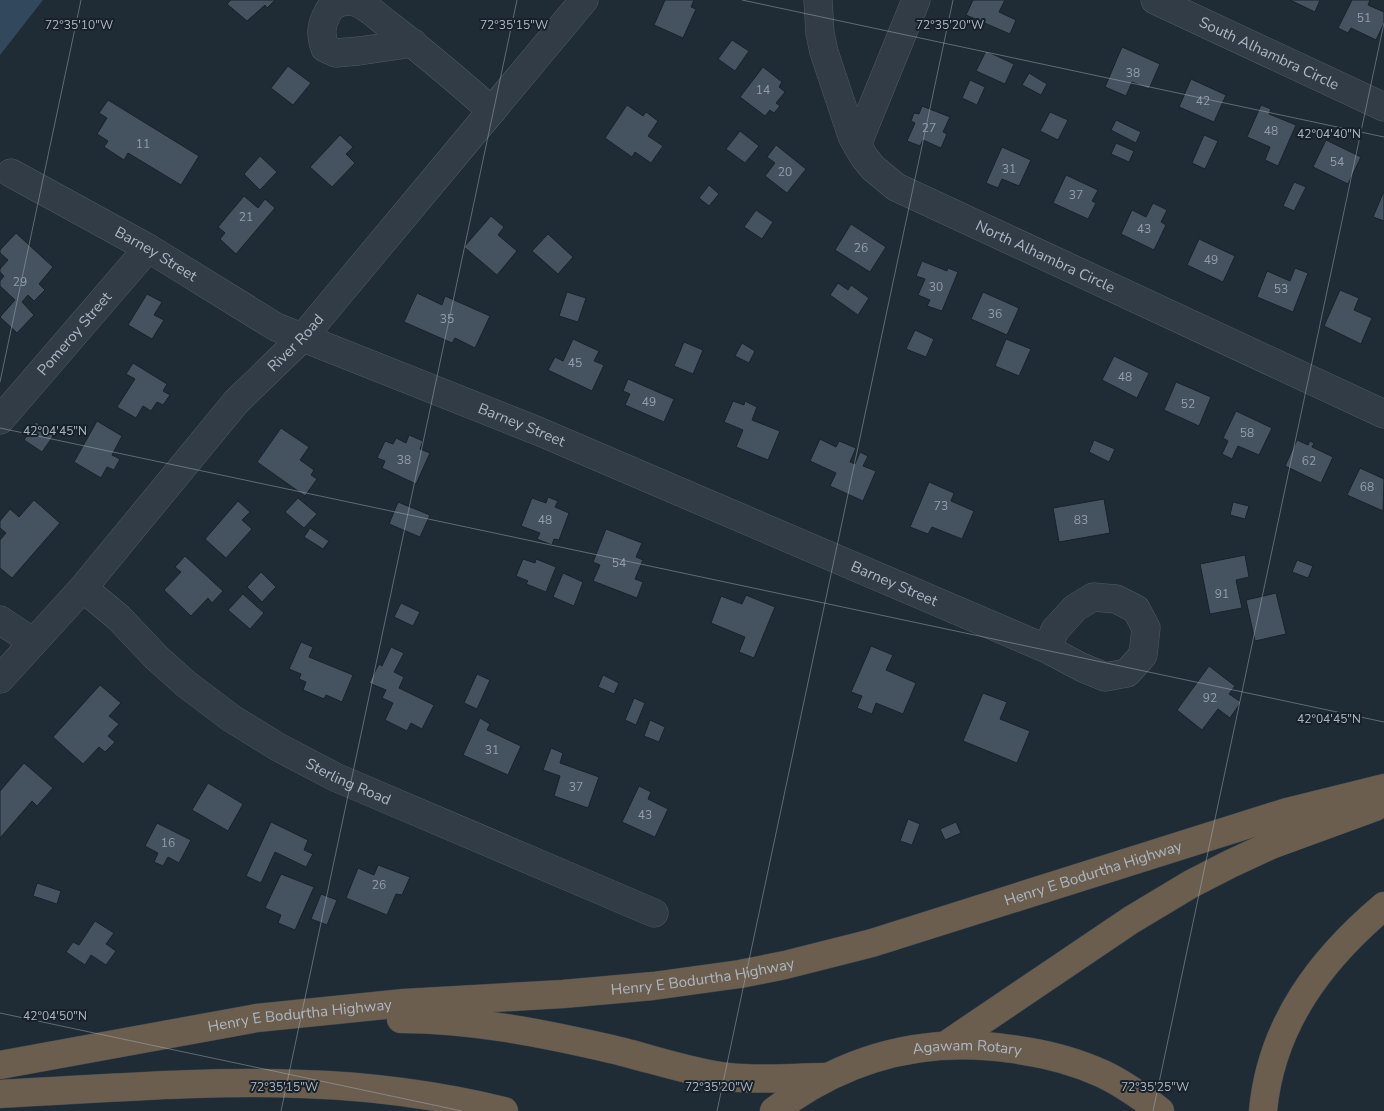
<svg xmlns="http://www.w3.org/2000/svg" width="1384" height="1111" font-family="'Nunito Sans',sans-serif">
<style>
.water{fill:#32485d}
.building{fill:#455260;stroke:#1a232c}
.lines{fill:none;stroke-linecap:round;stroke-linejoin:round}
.minor-casing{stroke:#505a64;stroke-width:29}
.highway-casing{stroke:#3d4750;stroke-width:29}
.minor{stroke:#323c46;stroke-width:28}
.highway{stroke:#6c5e4f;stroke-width:28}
.ticks{fill:none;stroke:#acb7c3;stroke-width:1;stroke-opacity:0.45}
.labels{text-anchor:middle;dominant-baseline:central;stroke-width:4;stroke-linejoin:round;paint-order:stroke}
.number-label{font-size:12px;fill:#929eaa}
.street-label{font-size:15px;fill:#acb7c3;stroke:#18212a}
.ticks-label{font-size:12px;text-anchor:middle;fill:#acb7c3;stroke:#18212a;stroke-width:4;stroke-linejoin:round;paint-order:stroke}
</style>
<rect width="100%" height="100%" fill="#1f2b35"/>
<path class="water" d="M0,0H43L0,55Z"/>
<path class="building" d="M231,0H275L267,8L265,5L247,21L227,4Z
M665,0H694L691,7L696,9L683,38L654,25Z
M973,0H1005L999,12L1016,20L1010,34L966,15Z
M1290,0H1320L1315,12Z
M1352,0H1370L1368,5L1384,12V23L1376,40L1351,28L1348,33L1338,28Z
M732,40L749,51L735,71L718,59Z
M1122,47L1160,64L1149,89L1132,82L1126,96L1105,87Z
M986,51L1014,64L1005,84L976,71Z
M288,66L311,83L293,105L271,88Z
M763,67L782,82L779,87L785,92L776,103L780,106L774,113L770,110L765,116L740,97Z
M1029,73L1047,84L1041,95L1022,85Z
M1191,79L1226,95L1214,122L1179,107Z
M970,80L985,87L977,105L962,98Z
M108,100L199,156L181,185L128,153L124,160L104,147L108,141L97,134L107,118L99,113Z
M627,105L643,116L646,112L658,121L648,136L663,146L651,163L635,152L632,157L605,138Z
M1261,105L1271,109L1269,114L1296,125L1278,166L1265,160L1270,147L1247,137Z
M922,106L950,117L943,132L947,134L941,148L923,140L920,146L907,141L915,123L911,121L914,113L919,114Z
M1050,112L1068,120L1058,140L1040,131Z
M1116,120L1141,132L1136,143L1111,130Z
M740,131L759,146L745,163L726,149Z
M340,135L353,147L346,154L355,163L332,187L310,167Z
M1204,135L1218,141L1205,169L1192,163Z
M1326,140L1361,157L1348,184L1313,167Z
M1116,143L1134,151L1129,162L1111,154Z
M776,145L806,169L787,193L765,176L775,163L767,157Z
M1002,147L1031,160L1019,186L1002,179L998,188L986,183Z
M260,156L277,172L260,190L244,174Z
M1066,175L1098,190L1092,201L1096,203L1088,219L1053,203Z
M1294,182L1306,187L1294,211L1283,206Z
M709,185L719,194L709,206L699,198Z
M1384,191V221L1373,217Z
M244,196L258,208L265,199L275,208L236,254L220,239L225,233L218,227Z
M1153,203L1167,210L1161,222L1166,225L1154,250L1121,234L1132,210L1146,217Z
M756,210L773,222L762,239L744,227Z
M491,216L504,227L498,235L517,251L497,275L464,247Z
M851,224L886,247L870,272L835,250Z
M16,233L53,267L39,284L45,290L34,301L28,295L22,302L34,315L17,333L0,317L15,300L0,286V281L4,276L0,272V269L8,260L0,253V250Z
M548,234L573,257L558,274L532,251Z
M1199,239L1235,256L1223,282L1187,265Z
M922,261L947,271L948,268L958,272L942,311L927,306L930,300L918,295L925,279L916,276Z
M1295,268L1308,273L1293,312L1257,297L1267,271L1290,281Z
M838,283L848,290L851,285L869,298L858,315L830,295Z
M1340,290L1359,298L1354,310L1372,318L1361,344L1324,326Z
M567,292L586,298L578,322L559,316Z
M983,292L1019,308L1007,335L971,319Z
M417,293L442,305L445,296L490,316L475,348L455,338L452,343L404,322Z
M147,294L162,302L154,315L164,320L152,339L128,325Z
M915,330L934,339L926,357L906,349Z
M573,339L599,351L594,361L604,365L592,391L548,370L555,357L563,361Z
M1006,339L1031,349L1019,376L995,366Z
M684,342L703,350L693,374L674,366Z
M742,343L755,351L749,363L735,356Z
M1114,356L1149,373L1137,398L1102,380Z
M133,363L167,384L163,391L170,395L163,405L157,402L151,411L143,406L136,418L117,407L135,379L126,374Z
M628,379L674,399L664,422L625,405L630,394L623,391Z
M1176,382L1211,397L1199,426L1164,410Z
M733,401L744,405L745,401L757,407L752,420L780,431L768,460L736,447L743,430L724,422Z
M1236,411L1272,428L1259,455L1238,446L1232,459L1222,454L1228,441L1223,438Z
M97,421L122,436L112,455L120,459L114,470L107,467L101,478L74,462Z
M36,422L54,435L42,452L24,440Z
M281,428L309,447L300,460L314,470L311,475L317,479L305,496L257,462Z
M409,435L423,441L420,449L430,453L416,484L382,468L385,461L377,458L385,441L393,444L396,438L406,443Z
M820,439L836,447L839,441L856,448L850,462L855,464L860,452L868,456L863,466L876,471L863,501L830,486L836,473L810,461Z
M1094,440L1115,449L1109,462L1089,452Z
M1297,440L1308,445L1310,441L1314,443L1312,447L1333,457L1321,483L1285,466Z
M1360,468L1384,479L1383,511L1347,495Z
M929,482L954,493L951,501L974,511L962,539L932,527L928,534L910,527Z
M548,497L558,501L555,507L569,513L559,540L554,539L552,545L537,539L540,533L521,526L532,498L546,503Z
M298,498L317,514L304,528L285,512Z
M1104,499L1110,533L1059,542L1053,508Z
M34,500L60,523L12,578L0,568V540L6,533L0,528V521L10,509L19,517Z
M238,501L250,512L242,520L252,529L226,558L205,539Z
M398,502L430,515L420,537L389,524Z
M1233,502L1249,506L1245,519L1230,515Z
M310,528L329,541L323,549L304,537Z
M606,529L642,543L636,557L643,560L635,579L643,582L637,598L593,581L600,565L593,562Z
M1245,555L1249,577L1236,580L1242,608L1210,614L1200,564Z
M185,556L223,591L212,603L208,598L191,616L164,590L181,572L175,567Z
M523,559L535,563L536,559L556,567L546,592L526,584L528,581L516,576Z
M1297,560L1313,566L1308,578L1292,572Z
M261,572L276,587L262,602L247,587Z
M563,573L583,582L574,606L553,597Z
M1276,593L1286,634L1255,641L1246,600Z
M243,594L264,613L250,629L228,610Z
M746,595L775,607L754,658L739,652L745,637L711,623L721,596L742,604Z
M401,603L420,612L413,626L394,617Z
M301,642L313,647L309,657L353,675L342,702L326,695L324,699L303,690L306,682L299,679L301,674L289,669Z
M871,646L893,655L886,670L916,683L903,714L876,703L872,714L857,708L862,696L851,692Z
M391,647L404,653L394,672L404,677L399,688L434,705L422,729L411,723L407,731L385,720L393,703L382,698L386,690L369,683L379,664L382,666Z
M1209,666L1235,686L1229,694L1241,702L1230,718L1218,709L1202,730L1177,710Z
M477,674L490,680L477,709L464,703Z
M603,675L619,683L614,694L598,687Z
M100,685L121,703L109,716L119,724L108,736L115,742L105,752L99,747L83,764L53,737Z
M983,693L1007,702L1000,719L1030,731L1017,763L963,741Z
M634,698L645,703L636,725L625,720Z
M480,718L490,724L487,730L521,746L508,775L463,755Z
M650,720L665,727L659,742L644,736Z
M551,748L563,753L560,763L599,777L588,808L554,796L560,776L543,770Z
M24,763L53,788L37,806L32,801L0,838V791Z
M208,783L243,804L228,831L192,810Z
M639,786L651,792L648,799L668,809L655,837L622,822Z
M908,819L920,824L912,845L900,841Z
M271,822L308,840L304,850L313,854L306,867L275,852L261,883L246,876Z
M956,822L961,833L945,840L940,829Z
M157,823L191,840L179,863L168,857L163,866L154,862L158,853L145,846Z
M378,865L410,877L402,895L396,894L387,915L346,898L358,868L374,875Z
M281,874L314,887L295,930L278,923L281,915L265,908Z
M37,883L61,891L57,904L33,896Z
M321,894L337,900L327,925L311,919Z
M95,921L114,933L106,944L116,951L106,965L91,955L85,965L66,952L73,942L79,945Z"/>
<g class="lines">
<g class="minor-casing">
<g id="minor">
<path id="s1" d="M818,0L820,33L824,52L852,136L864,157L873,168L896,187L1384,414"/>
<path id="s2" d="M1155,0L1384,107"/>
<path d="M413,43L359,51L336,53L325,48C320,34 321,25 328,12C334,2 344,0 355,2C366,5 377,16 386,23C423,51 458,81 492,111"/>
<path d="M857,145L916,0"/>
<path id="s3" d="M11,173L148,248L276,327L538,431L1047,649L1081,667L1105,677L1127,673L1143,655L1146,628L1136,609L1116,599L1093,597L1075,608L1055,630L1047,649"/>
<path id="s4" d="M0,420L148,248"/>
<path id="s5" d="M83,588L119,618L157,658L186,684L231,718L278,747L335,777L654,913"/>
<path d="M0,620L33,642"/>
<path id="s6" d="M0,679L83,588L236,402L303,337L584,0"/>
</g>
</g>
<g class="highway-casing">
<g id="highway">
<path d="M401,1019C471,1019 542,1033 611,1049C650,1058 688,1072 728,1077C761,1081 794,1077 827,1077"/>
<path d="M946,1045L1131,920L1191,884L1230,864L1271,845L1375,807"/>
<path id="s7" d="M0,1065L257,1018L404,1003L563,994L653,986L740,974L785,965L872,943L1287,812L1384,788"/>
<path d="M0,1094C100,1089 202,1080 302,1084C370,1086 438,1095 504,1111"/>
<path id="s8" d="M774,1111C845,1057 924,1036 1012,1049C1043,1053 1075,1061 1103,1074C1124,1084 1142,1097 1160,1111"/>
<path d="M1263,1111C1271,1025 1320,960 1384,906"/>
</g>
</g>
<use href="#minor" class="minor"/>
<use href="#highway" class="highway"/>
</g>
<path class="ticks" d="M742,0L1384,137M0,382L81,0M0,428L1384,722M0,1013L462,1111M281,1111L517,0M717,1111L953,0M1153,1111L1384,23"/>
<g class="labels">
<g class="number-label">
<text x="1364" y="18">51</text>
<text x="1133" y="73">38</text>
<text x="763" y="90">14</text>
<text x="1203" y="101">42</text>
<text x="929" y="128">27</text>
<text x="1271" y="131">48</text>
<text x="143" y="144">11</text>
<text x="1337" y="162">54</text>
<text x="1009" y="169">31</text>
<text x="785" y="172">20</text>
<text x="1076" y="195">37</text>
<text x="246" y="217">21</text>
<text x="1144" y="229">43</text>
<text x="861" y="248">26</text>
<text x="1211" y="260">49</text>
<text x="20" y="282">29</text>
<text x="936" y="287">30</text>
<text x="1281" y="289">53</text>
<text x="995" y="314">36</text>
<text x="447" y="319">35</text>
<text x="575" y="363">45</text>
<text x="1125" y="377">48</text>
<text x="649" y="402">49</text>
<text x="1188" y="404">52</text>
<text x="1247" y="433">58</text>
<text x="404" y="460">38</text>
<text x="1309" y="461">62</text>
<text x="1367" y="487">68</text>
<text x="941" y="506">73</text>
<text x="545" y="520">48</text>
<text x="1081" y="520">83</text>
<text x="619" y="563">54</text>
<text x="1222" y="594">91</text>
<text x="1210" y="698">92</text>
<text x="492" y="750">31</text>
<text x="576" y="787">37</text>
<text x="645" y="815">43</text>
<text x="168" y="843">16</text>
<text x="379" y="885">26</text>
</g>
<g class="street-label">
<text stroke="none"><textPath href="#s2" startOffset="126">South Alhambra Circle</textPath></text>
<text stroke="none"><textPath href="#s3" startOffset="166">Barney Street</textPath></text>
<text stroke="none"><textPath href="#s1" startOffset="374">North Alhambra Circle</textPath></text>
<text stroke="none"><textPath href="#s4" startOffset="114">Pomeroy Street</textPath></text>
<text stroke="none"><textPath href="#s6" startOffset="448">River Road</textPath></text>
<text stroke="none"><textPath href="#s3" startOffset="571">Barney Street</textPath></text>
<text stroke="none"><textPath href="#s3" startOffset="976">Barney Street</textPath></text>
<text stroke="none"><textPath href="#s5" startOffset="331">Sterling Road</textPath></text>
<text stroke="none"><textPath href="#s7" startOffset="1114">Henry E Bodurtha Highway</textPath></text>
<text stroke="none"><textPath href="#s7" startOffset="709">Henry E Bodurtha Highway</textPath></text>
<text stroke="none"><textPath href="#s7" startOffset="304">Henry E Bodurtha Highway</textPath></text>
<text stroke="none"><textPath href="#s8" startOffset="208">Agawam Rotary</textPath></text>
</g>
</g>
<g class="ticks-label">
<text x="79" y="29">72°35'10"W</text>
<text x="514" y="29">72°35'15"W</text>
<text x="950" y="29">72°35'20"W</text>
<text x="1329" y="138">42°04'40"N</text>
<text x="55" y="435">42°04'45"N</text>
<text x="1329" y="723">42°04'45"N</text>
<text x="55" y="1020">42°04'50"N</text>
<text x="284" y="1091">72°35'15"W</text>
<text x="719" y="1091">72°35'20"W</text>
<text x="1155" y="1091">72°35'25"W</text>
</g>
</svg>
